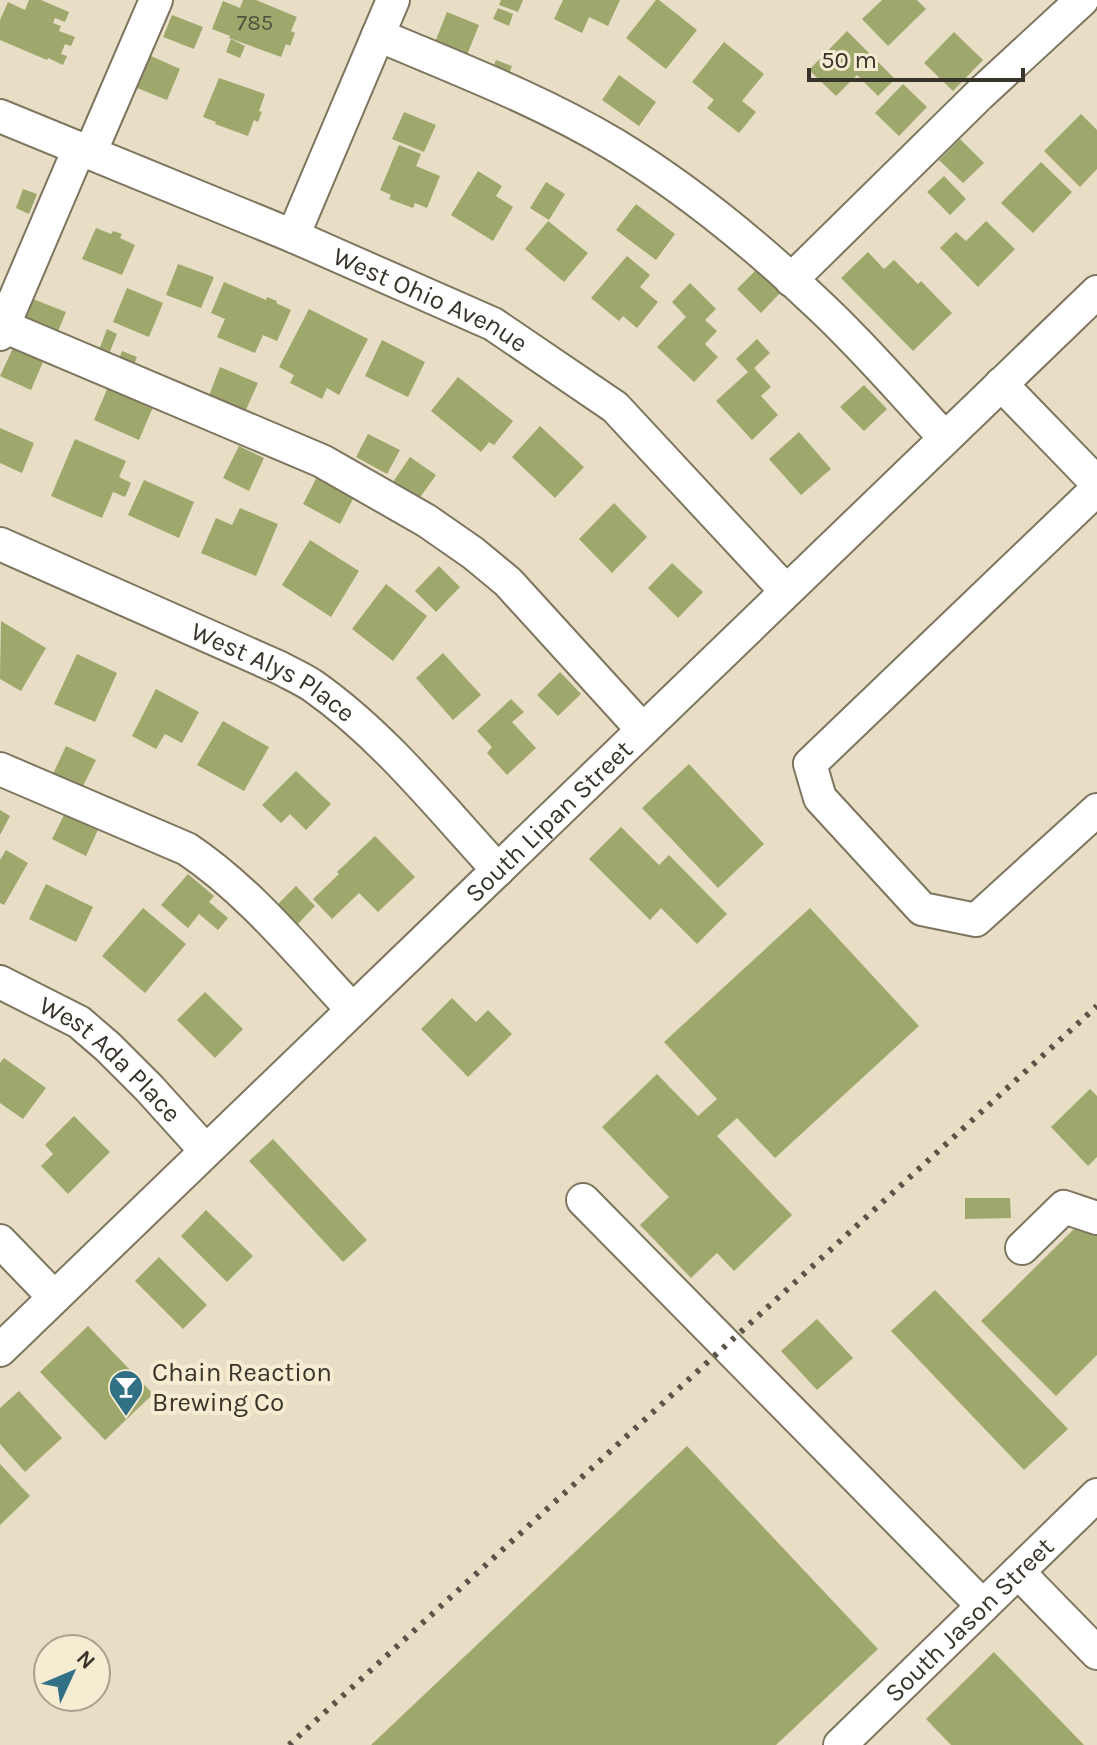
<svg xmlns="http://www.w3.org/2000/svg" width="1097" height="1745" font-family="Karla,sans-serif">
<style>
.building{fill:#9ea86d}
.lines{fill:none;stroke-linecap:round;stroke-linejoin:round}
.minor-casing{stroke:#7d755e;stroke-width:36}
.minor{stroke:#fff;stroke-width:32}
.rail{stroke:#5a5548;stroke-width:6;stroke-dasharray:4 8;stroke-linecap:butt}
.labels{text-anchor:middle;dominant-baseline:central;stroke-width:8;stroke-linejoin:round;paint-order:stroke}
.number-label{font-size:22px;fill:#52513b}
.street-label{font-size:26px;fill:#38342a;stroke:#f5ecd2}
.poi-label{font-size:26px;fill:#38342a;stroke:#f5ecd2;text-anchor:start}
</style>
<rect width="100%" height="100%" fill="#e8dec5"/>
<path class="building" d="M29,0H41L69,12L65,22L55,18L53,23L61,26L59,31L75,37L71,46L65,44L61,54L67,56L63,65L48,58L47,60L0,40V20L8,2L25,10Z
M243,0H256L297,17L291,31L295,33L290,46L286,44L281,57L229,38L230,36L212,29L223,1L240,8Z
M501,0H523L518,12L499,5Z
M563,0H620L608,26L589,17L582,33L554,19Z
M656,0H659L697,30L666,69L626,38Z
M882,0H917L926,9L888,46L862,19Z
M498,8L513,14L509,26L493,19Z
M447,12L479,25L467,55L435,42Z
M172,15L203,27L194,49L163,37Z
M847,31L895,79L878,96L857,75L836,96L809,70Z
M954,32L983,60L953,91L924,63Z
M231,39L245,46L240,58L226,52Z
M724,42L764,74L742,101L756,112L739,133L707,108L714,100L692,82Z
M151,56L180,69L167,100L137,88Z
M496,60L512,66L506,82L490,75Z
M619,75L656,102L639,126L602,100Z
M219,78L265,94L259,111L262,112L258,122L254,120L248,136L215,124L216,122L203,117Z
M903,84L927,107L899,136L875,113Z
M404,112L436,125L424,152L392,139Z
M1081,114L1097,130V169L1080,187L1044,151Z
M960,139L984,163L963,183L939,160Z
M399,145L421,154L416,166L440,176L427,208L415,203L413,208L389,199L391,195L380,190Z
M1041,162L1072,192L1033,233L1001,203Z
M478,171L502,186L496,196L513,207L493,241L451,215Z
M944,176L966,199L950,215L927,192Z
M546,182L565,194L549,220L530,208Z
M23,189L37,194L29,214L16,208Z
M636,204L675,234L656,260L616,230Z
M548,221L588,253L564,282L525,249Z
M986,221L1015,249L978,287L940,248L956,232L966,241Z
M96,228L111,234L113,231L122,234L120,238L135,245L122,275L82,259Z
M868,252L884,269L894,260L918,284L921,281L952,313L913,351L841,278Z
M627,256L650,275L640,287L658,302L637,328L623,316L619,321L591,298Z
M178,264L214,277L201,308L166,295Z
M756,270L780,293L761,313L737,289Z
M224,282L266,300L267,297L277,301L276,303L291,310L277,341L263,335L255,353L217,337L225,319L211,313Z
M690,283L716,309L705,320L717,331L705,344L718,357L694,382L657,347L686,317L672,302Z
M127,288L163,303L149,337L113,322Z
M33,299L66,312L56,336L23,323Z
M309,309L368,339L339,395L327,388L322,399L290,383L294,375L279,367Z
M107,329L117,334L107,359L97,355Z
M757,339L770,353L754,368L771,387L761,396L778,415L752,440L716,401L748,372L736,359Z
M382,340L425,362L408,397L365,376Z
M13,348L43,362L31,390L0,376Z
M122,351L137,357L133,368L118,362Z
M220,367L258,383L244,414L208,398Z
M458,377L513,421L494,445L489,442L481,452L431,411Z
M864,385L887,409L864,431L840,407Z
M108,387L153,407L139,440L94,420Z
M540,426L584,467L555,498L512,457Z
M0,428L34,443L22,473L0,463Z
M799,432L831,469L801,495L769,459Z
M368,434L400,450L387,474L356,457Z
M75,439L126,461L119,477L131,483L125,497L113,492L102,518L51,496Z
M239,446L264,458L249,491L223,478Z
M410,457L436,475L416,503L391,485Z
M318,475L355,495L340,524L303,504Z
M144,480L194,502L179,538L128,515Z
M614,503L647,537L612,573L579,539Z
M240,508L278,524L256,576L201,553L216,518L232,525Z
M310,540L359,571L331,617L282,585Z
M672,563L703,592L678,618L648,588Z
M439,566L460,587L436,612L415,591Z
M386,584L427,616L393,661L352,629Z
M1,621L46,648L21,691L0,679Z
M443,653L481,695L453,720L416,678Z
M77,654L117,673L95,722L54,704Z
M560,672L581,694L558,716L537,695Z
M156,689L199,712L182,743L165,734L156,749L132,736Z
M511,699L524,712L512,722L536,748L507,775L487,753L492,747L477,731Z
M223,721L269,747L244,791L197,765Z
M66,746L96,760L82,788L53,774Z
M689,764L764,844L718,888L642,808Z
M296,771L331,804L306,830L290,814L281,823L262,805Z
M68,807L101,823L86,856L52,839Z
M0,810L10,816L0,835Z
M621,827L659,865L669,855L727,914L697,944L661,908L650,920L589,859Z
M375,836L415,877L378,912L359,893L332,919L313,899L339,874L337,872Z
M6,850L28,863L4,905L0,903V860Z
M188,874L214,896L209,902L228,918L218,930L199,914L188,928L161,905Z
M46,884L93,907L76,942L29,919Z
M296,886L315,906L294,928L274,908Z
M143,908L186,944L145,993L102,956Z
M810,908L919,1026L775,1158L737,1118L717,1136L792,1215L734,1271L717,1253L691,1278L640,1225L669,1197L602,1127L657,1074L698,1116L717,1099L664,1042Z
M205,992L243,1029L215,1058L177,1020Z
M452,998L476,1022L488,1010L512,1034L468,1077L421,1029Z
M4,1058L46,1088L23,1119L0,1103V1063Z
M1090,1089L1097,1096V1157L1088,1166L1051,1127Z
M74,1116L110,1152L68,1194L41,1166L53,1154L45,1145Z
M273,1139L367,1240L343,1262L249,1161Z
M965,1198H1010L1011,1218L965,1219Z
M206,1210L253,1256L227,1282L181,1236Z
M1077,1226L1097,1230V1355L1056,1396L981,1321Z
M159,1257L207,1305L183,1329L135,1281Z
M935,1290L1068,1429L1024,1470L891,1331Z
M817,1319L853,1358L817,1390L781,1351Z
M88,1326L153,1394L105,1440L40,1372Z
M19,1391L62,1438L25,1472L0,1444V1408Z
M687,1446L878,1649L776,1745H371Z
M0,1464L30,1496L0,1525Z
M994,1652L1084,1745H951L926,1719Z"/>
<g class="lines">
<g class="minor-casing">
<g id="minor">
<path d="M378,35C458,69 540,100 615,145C689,190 757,246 820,306C864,347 904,394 945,438"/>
<path id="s1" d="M0,116L293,236L493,324L615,407L786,591"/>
<path d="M90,153L156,0"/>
<path d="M293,236L393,0"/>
<path d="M791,280L979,95L1082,0"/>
<path d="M3,326L322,461L427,521L473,553L508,582L642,729"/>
<path d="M0,334L79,149"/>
<path d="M1001,384L1097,483"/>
<path d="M1097,489L810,764L820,798L922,909L976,920L1097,810"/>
<path id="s2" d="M0,544L280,668C291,674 303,679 313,686C384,736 439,806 498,870"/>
<path d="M0,769L187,849C251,892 300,954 352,1009"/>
<path id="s3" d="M0,982L79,1022L108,1047L149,1088L206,1151"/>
<path d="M583,1200L983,1606"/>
<path d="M0,1241L54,1297"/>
<path d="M1022,1248L1064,1207L1097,1218"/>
<path id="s4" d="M0,1350L1097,292"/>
<path d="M1018,1572L1097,1653"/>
<path id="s5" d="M840,1745L1097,1495"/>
</g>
</g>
<use href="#minor" class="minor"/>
<path class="rail" d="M289,1745L1097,1006"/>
</g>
<defs>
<g id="bar-pin" transform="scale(1.8)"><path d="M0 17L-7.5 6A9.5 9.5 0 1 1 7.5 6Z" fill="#327086" stroke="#f5ecd2"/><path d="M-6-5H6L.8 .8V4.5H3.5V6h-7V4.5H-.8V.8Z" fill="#fff"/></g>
</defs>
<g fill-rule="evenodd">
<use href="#bar-pin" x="126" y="1387"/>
</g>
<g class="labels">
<g class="number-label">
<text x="255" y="23">785</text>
</g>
<g class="street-label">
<text stroke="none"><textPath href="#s1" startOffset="468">West Ohio Avenue</textPath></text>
<text stroke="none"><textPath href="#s2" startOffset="302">West Alys Place</textPath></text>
<text stroke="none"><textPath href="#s4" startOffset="762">South Lipan Street</textPath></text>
<text stroke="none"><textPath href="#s3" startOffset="136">West Ada Place</textPath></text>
<text stroke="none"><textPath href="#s5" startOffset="180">South Jason Street</textPath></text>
</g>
<g class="poi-label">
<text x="152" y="1372">Chain Reaction<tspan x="152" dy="30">Brewing Co</tspan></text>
</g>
</g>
<g transform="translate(72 1673) rotate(46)"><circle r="38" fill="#f5ecd2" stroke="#a9a28f" stroke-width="2"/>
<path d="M0-6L14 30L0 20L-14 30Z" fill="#327086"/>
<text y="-12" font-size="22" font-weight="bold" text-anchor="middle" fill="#38342a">N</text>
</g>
<path d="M809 68v12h214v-12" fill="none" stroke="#38342a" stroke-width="4"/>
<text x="821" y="68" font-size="24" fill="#38342a" stroke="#f5ecd2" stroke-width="6" paint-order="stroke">50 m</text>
</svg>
